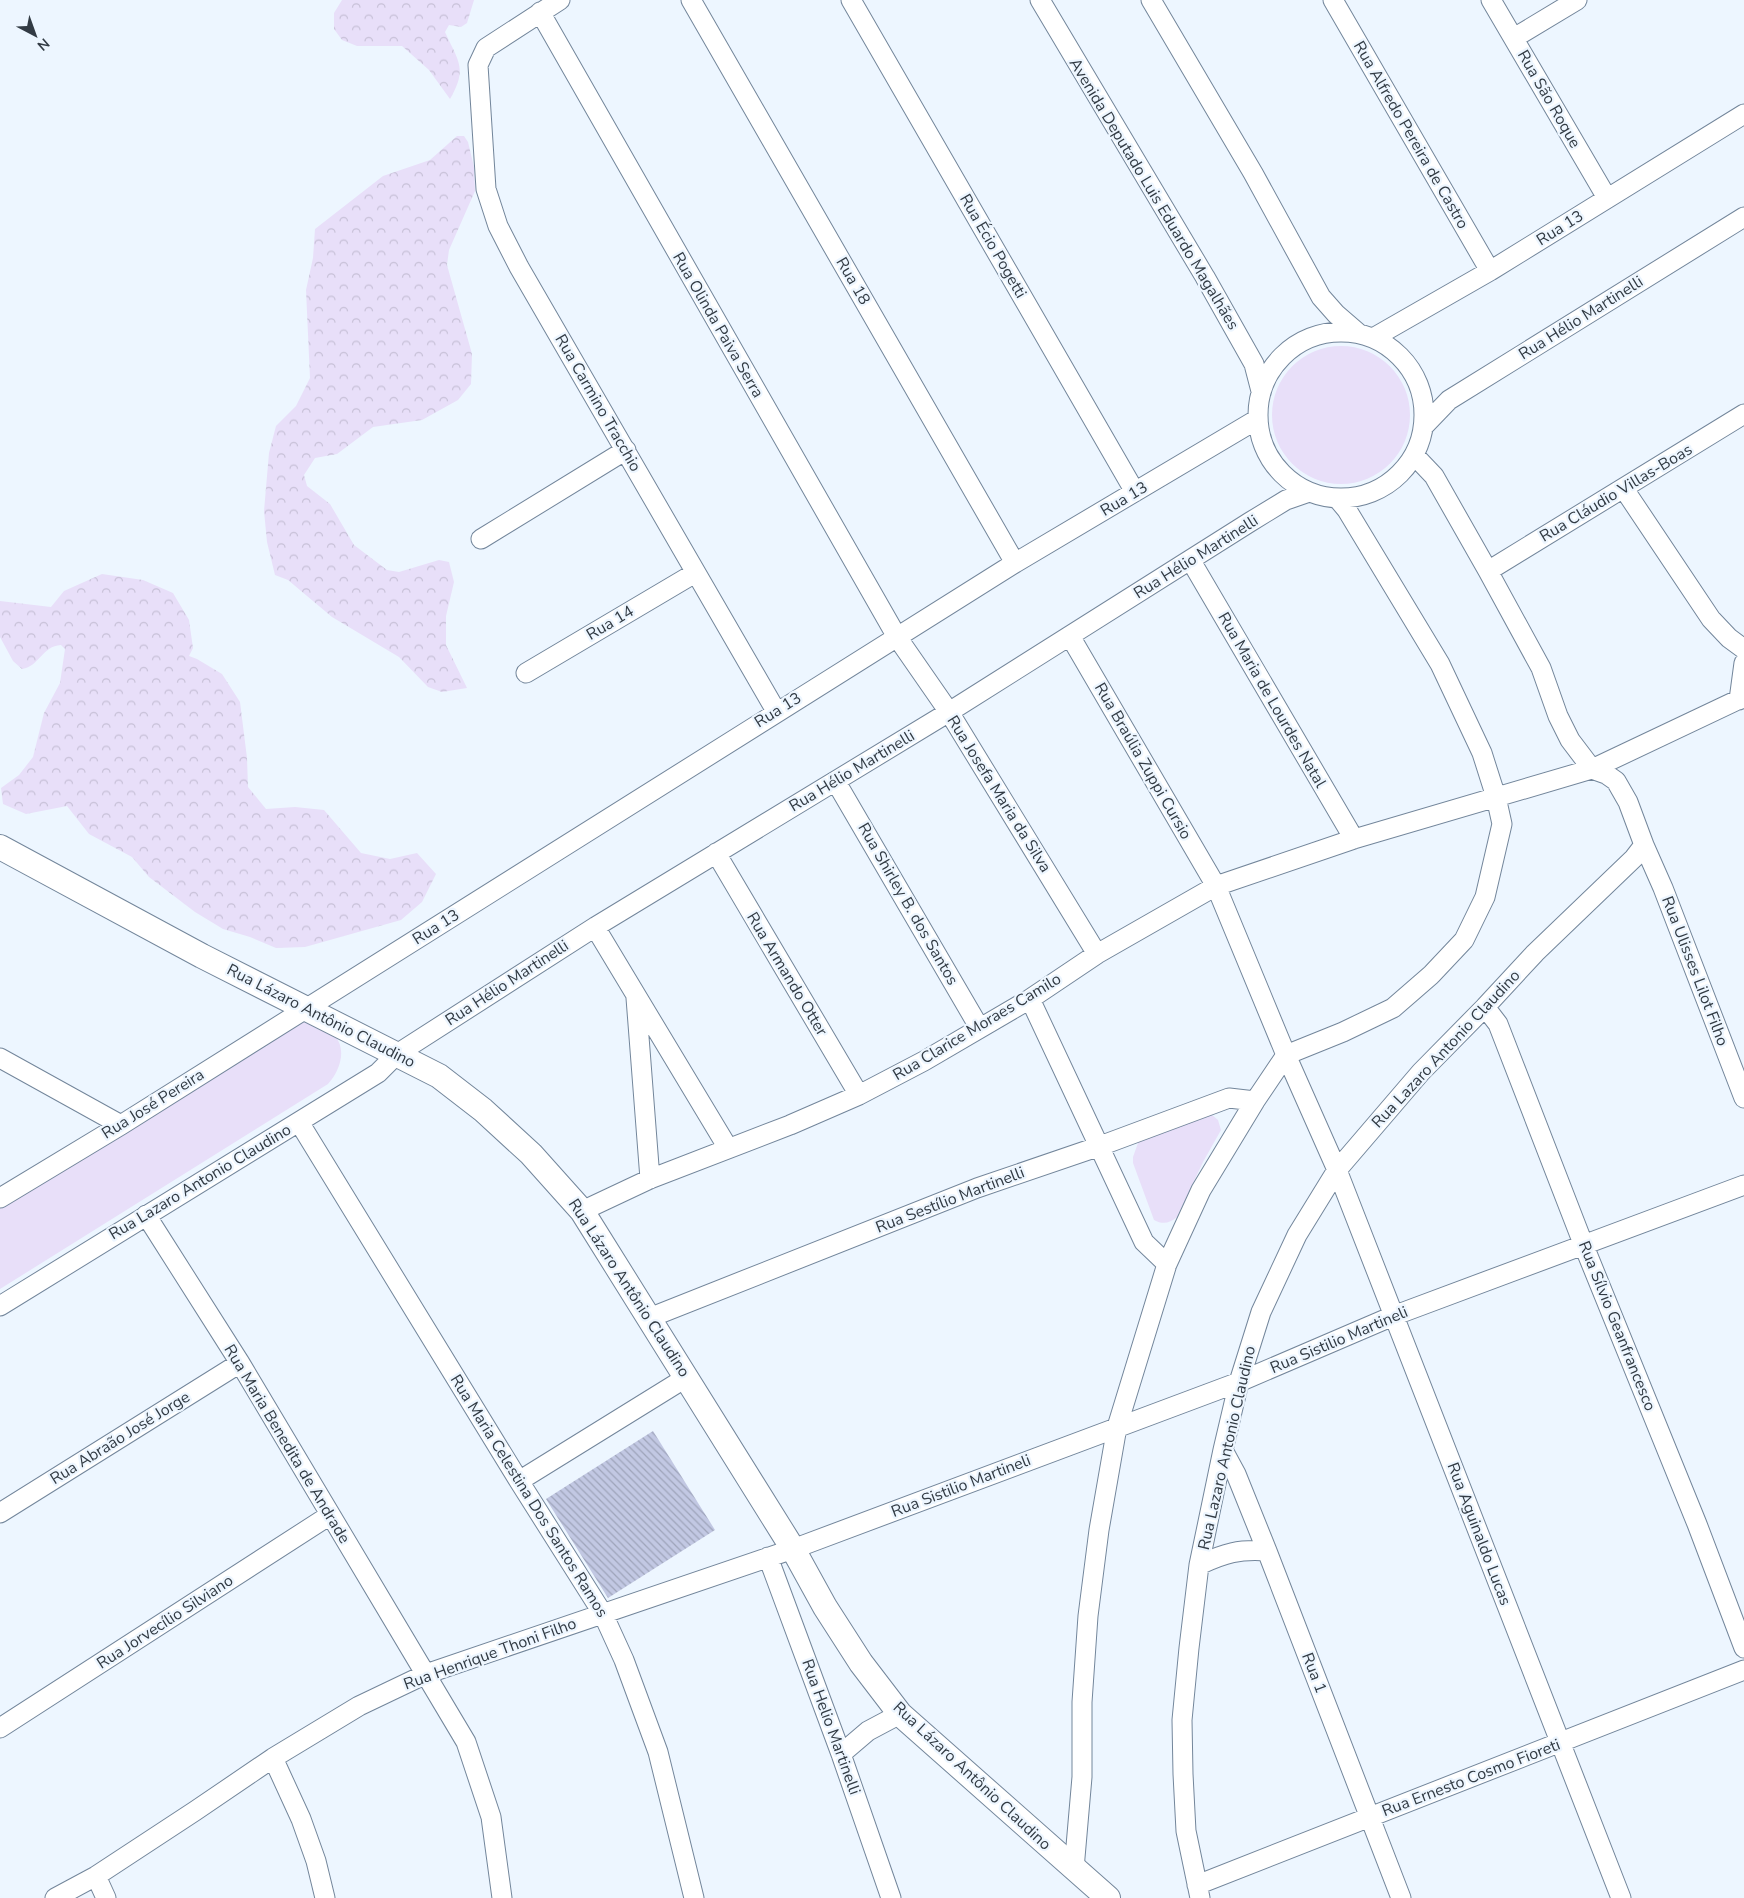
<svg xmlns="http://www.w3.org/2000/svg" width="1744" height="1898" font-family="'Nunito Sans',sans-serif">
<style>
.green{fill:#e8dff9}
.forest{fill:url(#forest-crowns)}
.building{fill:url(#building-back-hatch)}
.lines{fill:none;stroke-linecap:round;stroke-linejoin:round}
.minor-casing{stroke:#73869b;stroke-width:21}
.major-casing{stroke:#73869b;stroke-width:26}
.minor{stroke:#fff;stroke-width:19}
.major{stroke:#fff;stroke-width:24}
.labels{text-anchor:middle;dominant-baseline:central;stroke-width:4.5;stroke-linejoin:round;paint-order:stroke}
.street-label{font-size:16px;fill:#323b44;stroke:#edf6ff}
</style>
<defs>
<pattern id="forest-crowns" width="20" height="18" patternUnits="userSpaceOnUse" patternTransform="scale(1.25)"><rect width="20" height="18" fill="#e8dff9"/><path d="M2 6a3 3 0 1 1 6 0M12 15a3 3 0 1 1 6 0" fill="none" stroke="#c7c0d7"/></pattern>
<pattern id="building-back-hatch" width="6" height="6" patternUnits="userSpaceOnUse" patternTransform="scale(1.25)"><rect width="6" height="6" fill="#c2c8e3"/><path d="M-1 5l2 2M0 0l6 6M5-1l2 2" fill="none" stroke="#9ea4ba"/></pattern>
</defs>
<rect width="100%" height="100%" fill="#edf6ff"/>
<path class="green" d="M1272 415a69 69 0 1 1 138 0a69 69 0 1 1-138 0Z
M307,1022C315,1025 327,1028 333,1034C348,1048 340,1071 328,1084L0,1289V1207L298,1023Z
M1211,1114L1218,1120L1221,1130L1203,1162L1177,1217C1170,1223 1163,1225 1154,1220L1133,1163V1157L1138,1143L1143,1138Z"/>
<path class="forest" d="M342,0H474L467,23L461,27L449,25L445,32C458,61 468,68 450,99L429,70L402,46H357L342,40L334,29V13Z
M457,136H464L468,142L474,167L475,191L449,250L447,265L472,354L471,384L458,400L422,420L373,427L337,454L315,458L304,475L307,486L330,504L354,545L387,570L399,572L439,560L449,562L454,582L446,616V645L467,688L442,692L428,687L399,657L332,617L288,580L275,575L267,542L264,511L269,453L276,426L296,406L310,378L306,290L313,258L315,229L383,176L430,160Z
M102,574L143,580L173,593L189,620L193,648L189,656L197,659L222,674L240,702L247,758L248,787L266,809L295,807L324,810L361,853L390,859L417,853L436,874L422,902L401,920L305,947L276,948L250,937L223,929L195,912L149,877L132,857L89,834L67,806L26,814L3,804L1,788L19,775L33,757L44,713L60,683L65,649L61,645C42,646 40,666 22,669L13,661L0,637V601L51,607L64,591Z"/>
<path class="building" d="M653,1431L715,1530L608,1598L546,1499Z"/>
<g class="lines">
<g class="minor-casing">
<path id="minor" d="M560,0L486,48L478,65L486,189L498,226L519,267L776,711
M691,0L1015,563
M851,0L1135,492
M1040,0L1205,277L1254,364L1261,391
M1151,0L1253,173L1321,297L1336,314L1358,333
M1333,0L1490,271
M1491,0L1607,198
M540,12L897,637L949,712L1097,954
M1514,38L1577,0
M1258 415a83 83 0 1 1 166 0a83 83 0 1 1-166 0Z
M1373,338L1490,271L1744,114
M1424,426L1449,400L1744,217
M1624,489L1711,619L1729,638L1744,649
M481,539L626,450
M1191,561L1354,839
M1488,571L1744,414
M1070,636L1216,886L1286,1055L1337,1170L1621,1898
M526,673L695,573
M1739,700L1744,663
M836,782L979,1027
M1644,845L1663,888L1744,1098
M716,853L859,1095
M595,927L728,1148
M636,998L650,1179
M1030,999L1144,1242L1167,1264
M1485,1007L1498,1024L1584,1246L1697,1524L1744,1648
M0,1058L121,1125
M299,1122L519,1481L603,1614L624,1660L658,1752L694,1898
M0,1198L121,1125L1015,563L1256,420
M582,1211L650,1179L790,1125L859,1095L924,1061L1030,999L1097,954L1216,886L1354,839L1592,769L1744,697
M146,1215L240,1363L466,1742L491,1817L502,1898
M0,1306L378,1073L397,1054L595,927L949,712L1250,522L1286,500L1309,492
M649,1318L977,1188L1100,1146L1229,1098L1255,1101
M1223,1450L1236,1474L1267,1551L1401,1898
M519,1481L687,1377
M0,1513L240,1363
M768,1557L841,1754L891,1898
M1199,1565C1225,1553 1239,1549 1267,1551
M0,1728L330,1515
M841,1754L868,1731L900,1714
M273,1758L301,1819L316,1861L325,1898
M1074,1869L1082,1777V1702L1088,1616L1099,1530L1117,1427L1167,1264L1201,1190L1255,1101L1286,1055L1343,1032L1393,1008L1431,975L1464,940L1485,897L1502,824L1496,797L1482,753L1440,664L1347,510L1337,498
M96,1876L106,1898
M1197,1885L1744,1670
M55,1898L96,1876L195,1811L273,1758L359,1706L426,1674L793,1549L1239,1382L1393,1316L1744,1185
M1200,1898L1186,1831L1183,1774L1182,1720L1189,1648L1199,1565L1223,1450L1239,1382L1261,1312L1297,1235L1337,1170L1421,1072L1485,1007L1535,953L1634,858L1644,845L1628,802L1616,781L1606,774L1592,769L1570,740L1558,716L1541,668L1488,571L1434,476L1414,455"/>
</g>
<g class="major-casing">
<path id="major" d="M0,847L202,956L439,1076L483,1110L531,1154L582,1211L793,1549L825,1607L861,1663L900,1714L1108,1898"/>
</g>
<use href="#minor" class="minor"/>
<use href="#major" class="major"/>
</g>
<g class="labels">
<g class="street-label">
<text transform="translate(1549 99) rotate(60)">Rua São Roque</text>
<text transform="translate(1411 135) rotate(60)">Rua Alfredo Pereira de Castro</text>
<text transform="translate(1154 194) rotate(59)">Avenida Deputado Luis Eduardo Magalhães</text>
<text transform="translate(1560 228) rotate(-32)">Rua 13</text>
<text transform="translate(993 246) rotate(60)">Rua Écio Pogetti</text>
<text transform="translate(853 281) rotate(60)">Rua 18</text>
<text transform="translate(1581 318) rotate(-32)">Rua Hélio Martinelli</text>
<text transform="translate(718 325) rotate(60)">Rua Olinda Paiva Serra</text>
<text transform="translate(598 403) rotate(60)">Rua Carmino Tracchio</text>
<text transform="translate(1616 493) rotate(-31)">Rua Cláudio Villas-Boas</text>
<text transform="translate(1124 499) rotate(-31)">Rua 13</text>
<text transform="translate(1196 557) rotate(-32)">Rua Hélio Martinelli</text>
<text transform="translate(610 623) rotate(-31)">Rua 14</text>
<text transform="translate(1272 700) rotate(60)">Rua Maria de Lourdes Natal</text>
<text transform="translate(778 710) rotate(-32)">Rua 13</text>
<text transform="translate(1143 761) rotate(60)">Rua Braúlia Zuppi Cursio</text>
<text transform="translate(852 771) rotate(-31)">Rua Hélio Martinelli</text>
<text transform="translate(999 794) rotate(58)">Rua Josefa Maria da Silva</text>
<text transform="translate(908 904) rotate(60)">Rua Shirley B. dos Santos</text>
<text transform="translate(436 927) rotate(-32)">Rua 13</text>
<text transform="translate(1695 971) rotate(69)">Rua Ulisses Lilot Filho</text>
<text transform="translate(787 974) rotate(59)">Rua Armando Otter</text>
<text transform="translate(507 983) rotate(-33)">Rua Hélio Martinelli</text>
<text transform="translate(321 1016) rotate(27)">Rua Lázaro Antônio Claudino</text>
<text transform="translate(977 1027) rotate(-31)">Rua Clarice Moraes Camilo</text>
<text transform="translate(1446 1049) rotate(-47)">Rua Lazaro Antonio Claudino</text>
<text transform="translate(153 1104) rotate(-32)">Rua José Pereira</text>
<text transform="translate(200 1182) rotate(-31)">Rua Lazaro Antonio Claudino</text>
<text transform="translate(950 1200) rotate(-21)">Rua Sestílio Martinelli</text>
<text transform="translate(629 1288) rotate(57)">Rua Lázaro Antônio Claudino</text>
<text transform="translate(1617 1326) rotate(68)">Rua Sílvio Geanfrancesco</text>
<text transform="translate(1339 1340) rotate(-23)">Rua Sistilio Martineli</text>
<text transform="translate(120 1438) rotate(-32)">Rua Abraão José Jorge</text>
<text transform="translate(287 1444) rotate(59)">Rua Maria Benedita de Andrade</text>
<text transform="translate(1227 1448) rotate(-77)">Rua Lazaro Antonio Claudino</text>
<text transform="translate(961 1486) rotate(-21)">Rua Sistilio Martineli</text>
<text transform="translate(529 1496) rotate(58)">Rua Maria Celestina Dos Santos Ramos</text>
<text transform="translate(1479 1534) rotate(69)">Rua Aguinaldo Lucas</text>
<text transform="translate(165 1622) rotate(-33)">Rua Jorvecílio Silviano</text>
<text transform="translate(490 1654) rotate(-20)">Rua Henrique Thoni Filho</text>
<text transform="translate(1314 1673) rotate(69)">Rua 1</text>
<text transform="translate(831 1727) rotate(70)">Rua Helio Martinelli</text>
<text transform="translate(972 1776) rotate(43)">Rua Lázaro Antônio Claudino</text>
<text transform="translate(1471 1778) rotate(-21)">Rua Ernesto Cosmo Fioreti</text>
</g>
</g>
<g transform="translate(35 35) rotate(139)" stroke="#edf6ff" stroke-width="4" paint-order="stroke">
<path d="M0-4L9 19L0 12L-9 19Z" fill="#323b44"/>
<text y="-8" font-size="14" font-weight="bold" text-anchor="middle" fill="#323b44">N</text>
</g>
</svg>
